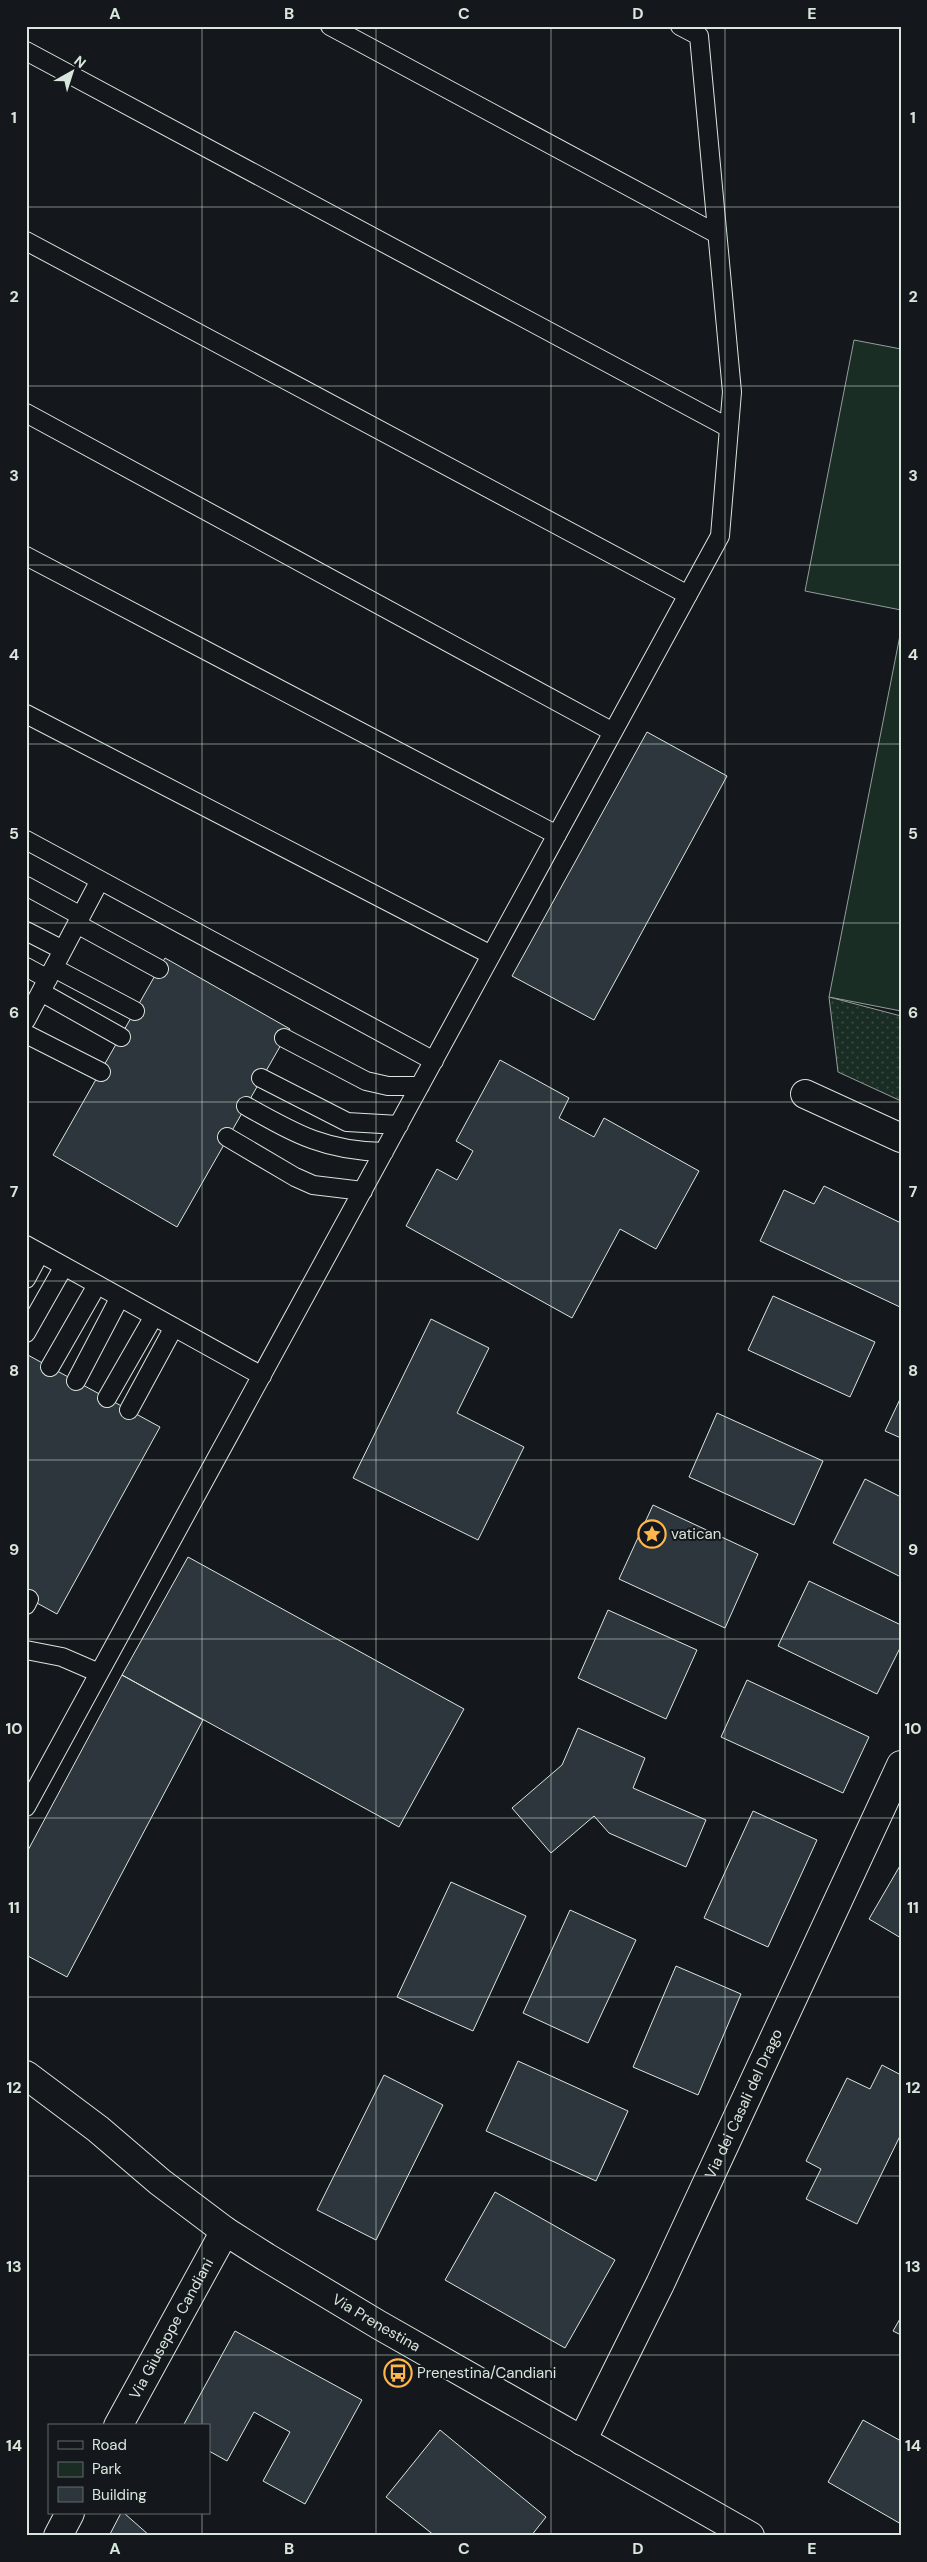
<svg xmlns="http://www.w3.org/2000/svg" width="927" height="2562" font-family="'DM Sans',sans-serif">
<style>
.grass{fill:url(#grass-dots);stroke:#939e99}
.park{fill:#1a2d24;stroke:#939e99}
.building{fill:#2c363c;stroke:#d8e6dc}
.lines{fill:none;stroke-linecap:round;stroke-linejoin:round}
.service-casing{stroke:#d8e6dc;stroke-width:20}
.minor-casing{stroke:#d8e6dc;stroke-width:30}
.tertiary-casing{stroke:#d8e6dc;stroke-width:30}
.service{stroke:#14181c;stroke-width:18}
.minor{stroke:#14181c;stroke-width:28}
.tertiary{stroke:#14181c;stroke-width:28}
.grid{fill:none;stroke:#d8e6dc;stroke-width:1;stroke-opacity:0.55}
.labels{text-anchor:middle;dominant-baseline:central;stroke-width:4;stroke-linejoin:round;paint-order:stroke}
.poi-label{font-size:15px;fill:#d8e6dc;stroke:#14181c;text-anchor:start}
.street-label{font-size:15px;fill:#d8e6dc;stroke:#14181c}
.neatline{fill:none;stroke:#d8e6dc;stroke-width:2}
.grid-label{font-size:16px;text-anchor:middle;font-weight:bold;fill:#d8e6dc}
</style>
<defs>
<pattern id="grass-dots" width="8" height="8" patternUnits="userSpaceOnUse" patternTransform="scale(1.25)"><rect width="8" height="8" fill="#1a2d24"/><path d="M2 2h.1M6 6h.1" fill="none" stroke="#3b4b43" stroke-width="1.8" stroke-linecap="round"/></pattern>
</defs>
<rect width="100%" height="100%" fill="#14181c"/>
<path class="grass" d="M829,997L901,1016V1101L838,1072Z"/>
<path class="park" d="M854,340L901,349V610L805,591Z
M901,630V1011L829,997Z"/>
<path class="building" d="M647,732L727,776L594,1020L512,976Z
M165,958L290,1029L177,1227L53,1155Z
M500,1060L569,1098L559,1118L594,1137L604,1118L699,1171L656,1249L620,1229L572,1318L406,1226L437,1169L457,1180L473,1151L456,1141Z
M824,1186L901,1223L900,1307L760,1241L784,1190L814,1204Z
M773,1296L875,1342L850,1397L748,1350Z
M431,1319L489,1348L457,1413L524,1447L478,1540L353,1478Z
M26,1354L160,1427L57,1614L26,1597Z
M901,1397V1438L885,1431Z
M717,1413L823,1461L794,1525L689,1477Z
M865,1479L901,1497V1577L833,1543Z
M653,1505L758,1554L725,1628L619,1579Z
M188,1557L464,1709L399,1827L122,1675Z
M809,1581L901,1625V1646L877,1694L778,1646Z
M608,1610L697,1650L666,1719L578,1678Z
M122,1675L203,1720L67,1977L26,1955V1854Z
M747,1680L869,1737L843,1793L721,1737Z
M578,1728L645,1758L633,1788L706,1820L686,1867L609,1833L594,1816L551,1853L512,1808L562,1765Z
M753,1811L817,1840L768,1947L704,1918Z
M901,1864V1938L869,1919Z
M451,1882L526,1916L473,2031L397,1997Z
M570,1910L636,1940L588,2043L523,2013Z
M676,1966L741,1994L698,2095L633,2067Z
M518,2061L628,2111L596,2181L486,2131Z
M882,2065L901,2075V2134L857,2224L806,2199L821,2169L806,2161L847,2078L870,2089Z
M384,2075L443,2105L376,2240L317,2210Z
M495,2192L615,2260L565,2348L445,2280Z
M901,2317V2335L893,2331Z
M235,2331L362,2400L305,2504L263,2481L290,2432L254,2412L227,2461L209,2451V2426H183Z
M863,2420L901,2441V2524L828,2482Z
M440,2430L546,2517L531,2536H435L386,2497Z
M121,2513H124L150,2536H109Z"/>
<g class="lines">
<g class="service-casing">
<path id="service" d="M330,26L717,234
M26,51L729,428
M26,241L688,595
M26,413L613,732
M26,556L557,835
M26,714L491,955
M26,840L434,1061
M26,886L81,916
M77,924L159,969
M26,931L63,950
M26,967L48,979
M54,968L135,1011
M41,992L121,1037
M26,1020L100,880
M26,1034L101,1072
M284,1038L366,1081L388,1086H420
M261,1078L347,1122L399,1125
M246,1106C296,1134 325,1151 384,1152
M227,1137L295,1177L313,1185L363,1191
M26,1245L262,1376
M26,1279L40,1253
M26,1333L64,1266
M50,1367L97,1285
M76,1381L120,1297
M107,1398L154,1316
M129,1410L174,1327
M26,1605L29,1599
M26,1650L62,1657L99,1673
M26,1807L720,536L732,392L699,36L680,26"/>
</g>
<g class="minor-casing">
<g id="minor">
<path d="M805,1094L901,1138"/>
<path id="s1" d="M118,2426L225,2231"/>
<path id="s2" d="M582,2441L660,2284L901,1765"/>
<path d="M58,2536L70,2513"/>
</g>
</g>
<g class="tertiary-casing">
<g id="tertiary">
<path id="s3" d="M26,2075L98,2129L160,2182L225,2231L266,2257L379,2325L750,2536"/>
</g>
</g>
<use href="#service" class="service"/>
<use href="#minor" class="minor"/>
<use href="#tertiary" class="tertiary"/>
</g>
<path class="grid" d="M202,26V2426M376,26V2536M551,26V2536M725,26V2536M26,207H901M26,386H901M26,565H901M26,744H901M26,923H901M26,1102H901M26,1281H901M26,1460H901M26,1639H901M26,1818H901M26,1997H901M26,2176H901M26,2355H901M202,2513V2536"/>
<defs>
<g id="sight-ring" transform="scale(1.4375)"><circle r="9.5" fill="#14181c" stroke="#ffb74d" stroke-width="1.5"/><path d="M0-6L1.8-2.2L6-1.7L2.9 1.2L3.7 5.4L0 3.3L-3.7 5.4L-2.9 1.2L-6-1.7L-1.8-2.2Z" fill="#ffb74d"/></g>
<g id="bus-ring" transform="scale(1.4375)"><circle r="9.5" fill="#14181c" stroke="#ffb74d" stroke-width="1.5"/><path d="M-5-6H5V4H4V6H2V4H-2V6H-4V4H-5ZM-3.5-4V0h7V-4ZM-3.5 1.2v1.5H-2V1.2ZM2 1.2v1.5H3.5V1.2Z" fill="#ffb74d"/></g>
</defs>
<g fill-rule="evenodd">
<use href="#sight-ring" x="652" y="1534"/>
<use href="#bus-ring" x="398" y="2373"/>
</g>
<g class="labels">
<g class="poi-label">
<text x="671" y="1534">vatican</text>
<text x="417" y="2373">Prenestina/Candiani</text>
</g>
<g class="street-label">
<text stroke="none"><textPath href="#s2" startOffset="374">Via dei Casali del Drago</textPath></text>
<text stroke="none"><textPath href="#s3" startOffset="430">Via Prenestina</textPath></text>
<text stroke="none"><textPath href="#s1" startOffset="111">Via Giuseppe Candiani</textPath></text>
</g>
</g>
<rect width="927" height="2562" fill="none" stroke="#14181c" stroke-width="55"/>
<rect x="48" y="2424" width="162" height="90" fill="#14181c" stroke="#626a69"/>
<rect x="58" y="2441" width="25" height="8" fill="#14181c" stroke="#626a69"/>
<text x="92" y="2450" font-size="15" fill="#d8e6dc">Road</text>
<rect x="58" y="2462" width="25" height="15" fill="#1a2d24" stroke="#626a69"/>
<text x="92" y="2474" font-size="15" fill="#d8e6dc">Park</text>
<rect x="58" y="2487" width="25" height="15" fill="#2c363c" stroke="#626a69"/>
<text x="92" y="2500" font-size="15" fill="#d8e6dc">Building</text>
<g transform="translate(72 72) rotate(39)" stroke="#14181c" stroke-width="4" paint-order="stroke">
<path d="M0-4L9 19L0 12L-9 19Z" fill="#d8e6dc"/>
<text y="-8" font-size="14" font-weight="bold" text-anchor="middle" fill="#d8e6dc">N</text>
</g>
<rect x="28" y="28" width="872" height="2506" class="neatline"/>
<g class="grid-label">
<text x="115" y="19">A</text>
<text x="289" y="19">B</text>
<text x="464" y="19">C</text>
<text x="638" y="19">D</text>
<text x="812" y="19">E</text>
<text x="14" y="123">1</text>
<text x="913" y="123">1</text>
<text x="14" y="302">2</text>
<text x="913" y="302">2</text>
<text x="14" y="481">3</text>
<text x="913" y="481">3</text>
<text x="14" y="660">4</text>
<text x="913" y="660">4</text>
<text x="14" y="839">5</text>
<text x="913" y="839">5</text>
<text x="14" y="1018">6</text>
<text x="913" y="1018">6</text>
<text x="14" y="1197">7</text>
<text x="913" y="1197">7</text>
<text x="14" y="1376">8</text>
<text x="913" y="1376">8</text>
<text x="14" y="1555">9</text>
<text x="913" y="1555">9</text>
<text x="14" y="1734">10</text>
<text x="913" y="1734">10</text>
<text x="14" y="1913">11</text>
<text x="913" y="1913">11</text>
<text x="14" y="2093">12</text>
<text x="913" y="2093">12</text>
<text x="14" y="2272">13</text>
<text x="913" y="2272">13</text>
<text x="14" y="2451">14</text>
<text x="913" y="2451">14</text>
<text x="115" y="2554">A</text>
<text x="289" y="2554">B</text>
<text x="464" y="2554">C</text>
<text x="638" y="2554">D</text>
<text x="812" y="2554">E</text>
</g>
</svg>
